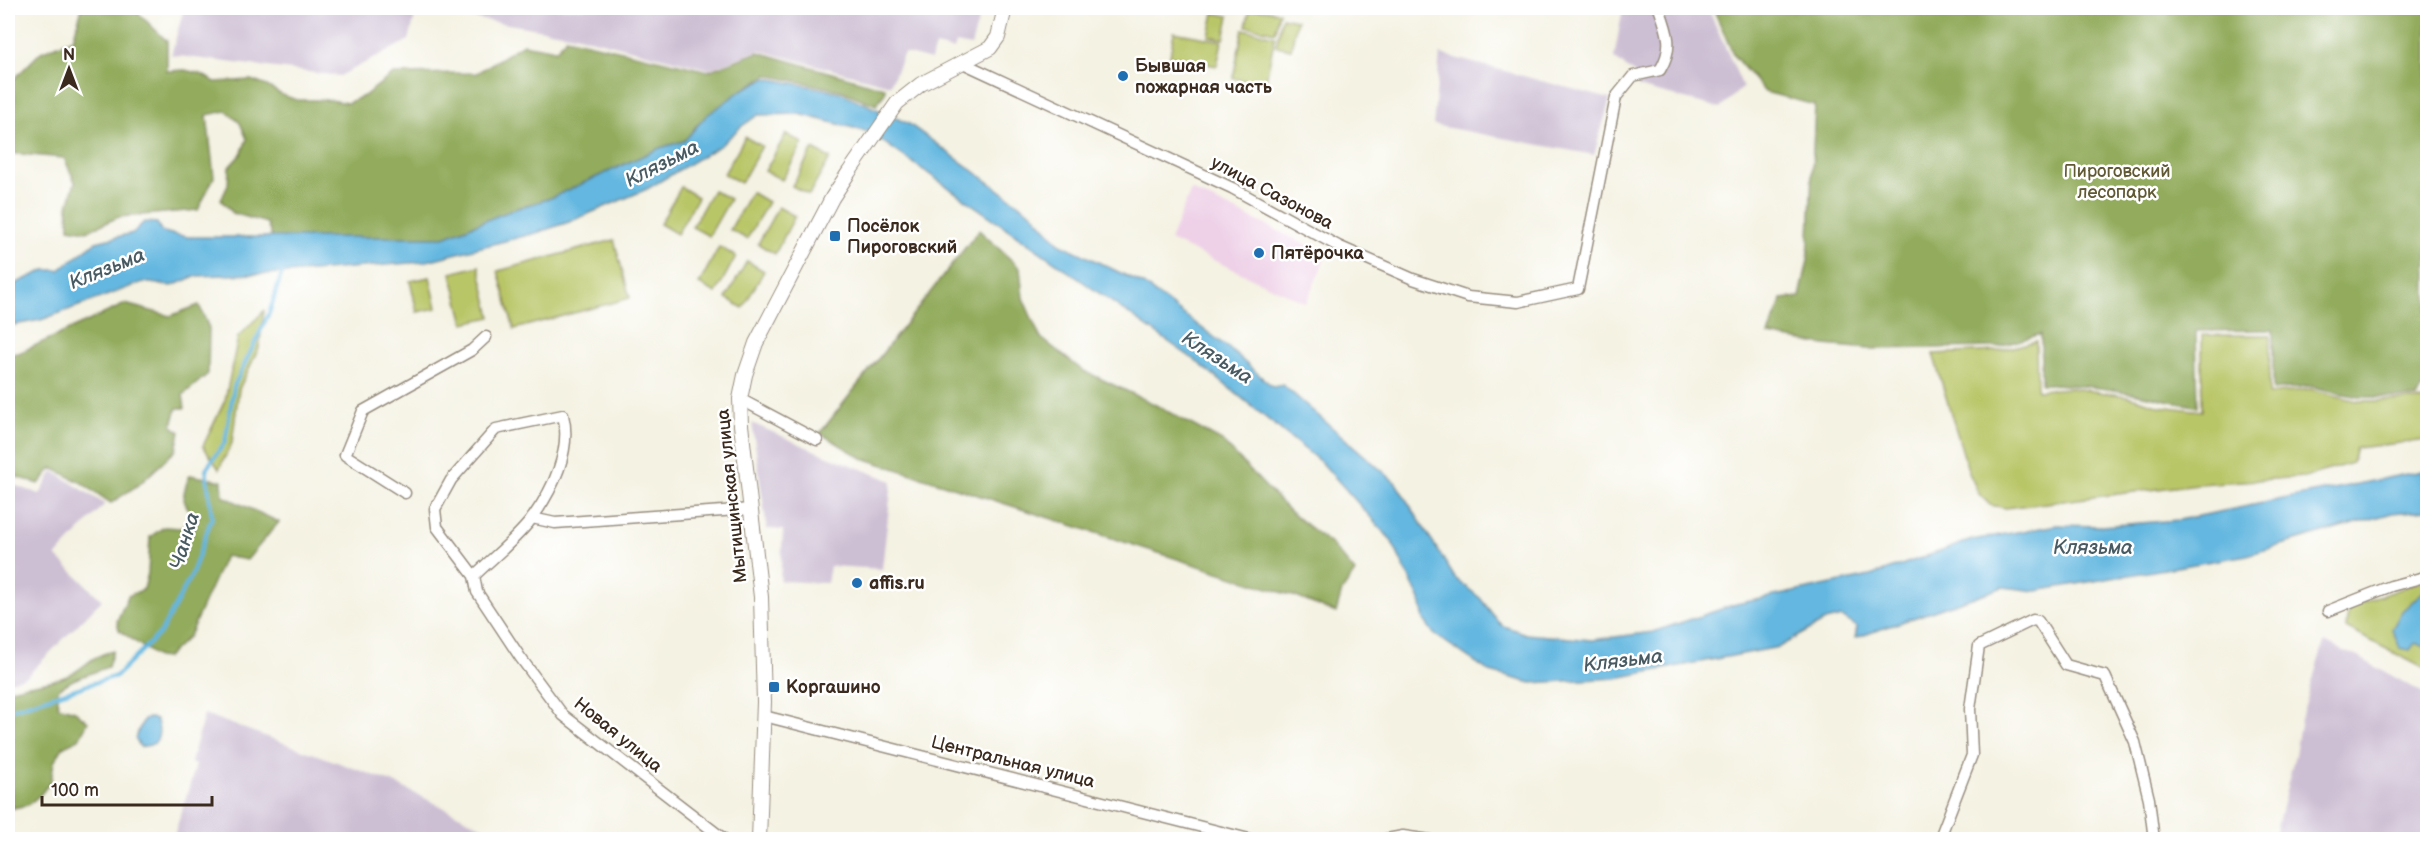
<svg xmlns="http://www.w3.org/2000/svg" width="2435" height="847" font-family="'Balsamiq Sans',sans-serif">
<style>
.built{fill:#eed0e7}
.industrial{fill:#ccbed3}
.green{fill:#b9c668;stroke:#7a7843;stroke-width:1.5}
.forest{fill:#92ab5c;stroke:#666a3d;stroke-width:1.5}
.water{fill:#64b7e0;stroke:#50707f;stroke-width:1.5}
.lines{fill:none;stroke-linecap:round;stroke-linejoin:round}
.stream{stroke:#64b7e0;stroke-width:4}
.street-casing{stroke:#988e80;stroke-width:13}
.secondary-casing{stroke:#988e80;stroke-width:16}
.street{stroke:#fff;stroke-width:10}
.secondary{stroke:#fff;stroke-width:14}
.poi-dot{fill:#1f6fb2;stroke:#fff;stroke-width:2}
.labels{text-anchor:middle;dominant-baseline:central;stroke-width:5;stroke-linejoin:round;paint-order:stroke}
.poi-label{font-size:18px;font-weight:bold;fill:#3b2a1e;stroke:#fff;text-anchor:start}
.park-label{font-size:18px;fill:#615934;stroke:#fff}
.street-label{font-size:18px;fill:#3b2a1e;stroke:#fff}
.water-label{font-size:20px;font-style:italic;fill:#495b62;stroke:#fff}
</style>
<rect width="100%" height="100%" fill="#fff"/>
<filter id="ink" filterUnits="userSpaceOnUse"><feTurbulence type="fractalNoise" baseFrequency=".0167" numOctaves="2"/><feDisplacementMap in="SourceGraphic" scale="12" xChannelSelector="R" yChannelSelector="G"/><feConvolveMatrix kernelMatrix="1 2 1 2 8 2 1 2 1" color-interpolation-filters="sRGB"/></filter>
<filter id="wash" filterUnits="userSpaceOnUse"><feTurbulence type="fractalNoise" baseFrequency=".008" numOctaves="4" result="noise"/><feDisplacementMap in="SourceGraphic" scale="24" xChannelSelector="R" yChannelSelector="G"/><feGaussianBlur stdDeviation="1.35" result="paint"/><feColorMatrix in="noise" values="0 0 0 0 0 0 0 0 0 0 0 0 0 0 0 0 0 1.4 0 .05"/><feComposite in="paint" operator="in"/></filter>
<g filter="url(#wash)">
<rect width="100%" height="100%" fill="#f4f2e2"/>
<path class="built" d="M1191,190L1327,254L1306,303L1170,240Z"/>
<path class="industrial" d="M184,8H417L409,40L340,76L171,55Z
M462,8H982L971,46L956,43L954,50L935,46L931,60L904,53L890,85L759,50L709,69L574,35L460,16Z
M1623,8H1708L1743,87L1720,108L1638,87L1640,78L1614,58Z
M1440,54L1610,99L1594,155L1433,125Z
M752,423L818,452L892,481L882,569L830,566L827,583L780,581L783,530L767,529Z
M53,471L105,504L56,556L102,600L27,676L8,682V483L40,494Z
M2324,642L2358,657L2427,695V839H2274L2295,754L2301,719Z
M204,714L392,782L507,839H173L196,765L191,763Z"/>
<path class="green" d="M1250,8L1279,12L1275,32L1246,26Z
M1959,8H2172V12L1958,9Z
M1214,13L1229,16L1224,39L1209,36Z
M1282,17L1297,20L1291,49L1276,46Z
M1243,29L1275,36L1265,85L1233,78Z
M1174,32L1222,41L1217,66L1170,56Z
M786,134L803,143L782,180L765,171Z
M745,137L762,146L741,183L724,174Z
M813,149L830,158L809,195L792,186Z
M681,187L698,197L677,234L660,224Z
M713,190L730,199L709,236L692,227Z
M751,192L768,202L747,239L730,230Z
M778,207L795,216L775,254L758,244Z
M614,240L630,298L514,329L498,271Z
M719,247L736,256L716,293L699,284Z
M747,261L764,271L743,308L726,298Z
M479,266L491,317L464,323L451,273Z
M430,277L437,308L417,312L410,281Z
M264,311L259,348L239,389L232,443L219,469L203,446L225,400L238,337Z
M2202,335H2270L2269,394L2310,389L2357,401L2425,400L2427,391V440L2356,448L2352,463L2305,477L2198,484L2006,508L1990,505L1979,494L1969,473L1933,354L1998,351L2036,341L2037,390L2071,388L2128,396L2160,406L2202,411Z
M2427,580V670L2346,628L2348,608L2415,583Z"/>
<path class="forest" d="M82,8H133L167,41V71L185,70L201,74L215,82L251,80L267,86L282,95L297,100H331L347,103L364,96L393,74L477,73L523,44L556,50L566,38L708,71L758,52L885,88V93L876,105L840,90L767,75L742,90L696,126L685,141L660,148L551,198L512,210L444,237L272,238L267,223L233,213L221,200L228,185L229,167L241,154L247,139L240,123L226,111L207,115L214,177L198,210L119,217L87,231L69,228L68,206L75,182L64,158L8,153V85L41,52L73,39Z
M1713,8H1958L1959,9L2171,12L2172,8H2427V382L2417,398L2358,397L2309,386L2273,390V330L2196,331L2198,407C2146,395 2095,384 2041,384V334L1998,347L1869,349L1824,345L1768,335L1782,299L1800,297L1808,260L1815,105L1765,92L1734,56Z
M979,230L1020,268L1023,298L1040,337L1082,370L1152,403L1222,441L1289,511L1332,545L1355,572L1342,591L1336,613L1296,597L862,458L820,433Z
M125,304L170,316L199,305L209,328L208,374L183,395L185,408H177L172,425L180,432L176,450L141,483L111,503L80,482L52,468L39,484L8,474V354L19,353Z
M190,475L222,481L223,496L279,522L247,560L225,556L189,636L166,658L157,657L119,630L117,621L128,596L144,589L148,573L150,537L164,527L181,528L196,521C182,502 180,497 190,475Z
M113,651L108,667L73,680L58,689V706L75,711L88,722L79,739L64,746L54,762L51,781L41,794L28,805L8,809V690C27,683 48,684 67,676C87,667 88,657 113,651Z"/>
<path class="water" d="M766,78L839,92L909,124L1034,215L1059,243L1143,284L1226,346L1273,387L1283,385L1396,483L1455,578L1480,598L1501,625L1526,634L1592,640L1653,632L1736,604L1870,576L1972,540L2057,525L2102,526L2179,520L2427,470V510L2392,513L2247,555L2036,591L2003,587L1855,638L1857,627L1842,617L1825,621L1779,647L1616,678L1531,683L1490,672L1434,634L1424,620L1420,600L1391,540L1323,464L1196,361L869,132L799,114L758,115L742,126L721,145L647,189L569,222L536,233L423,262L288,273L195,276L172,286L143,282L41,320L8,326V287L45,270H59L96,242L133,233L144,222L157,223L162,232L188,237H444L512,210L551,198L660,148L684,141L706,116L742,90Z
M2424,591L2427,592V648L2415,643L2410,650L2400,648L2392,629L2402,611Z
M149,718L156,719C160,727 161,743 150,745C147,746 144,746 140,747L135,738L144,719Z"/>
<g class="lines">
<path class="stream" d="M8,714L9,710L116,676L161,632L192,574L212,517L206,469L225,442L234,386L270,311L283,269"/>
</g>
</g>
<g filter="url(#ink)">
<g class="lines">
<g class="street-casing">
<path id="street" d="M963,63L1232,188L1338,246L1413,279L1468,297L1518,302L1578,289L1616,97L1633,76L1660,70C1674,47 1668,32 1659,8
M740,399L817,440
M405,493L345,455L363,411L472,350L486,337
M532,518L555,523L751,509
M474,576C491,559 519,537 533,517C553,489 572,450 563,415L496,429L451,480L435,509L437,527L474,576L477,592L520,657L563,715L725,840
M2328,611L2391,586L2428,576
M764,716L1253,840
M1382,840L1403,836L1430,840
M1939,840L1972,755L1970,709L1979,646L2033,620L2038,621L2066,665L2105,676L2135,742L2149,799L2154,840"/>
</g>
<g class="secondary-casing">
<path id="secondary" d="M759,840L764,702L761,597L741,425L740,399L745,375L756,343L832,198L849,172L897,103L921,84L990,48L998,37L1005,8"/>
</g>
<use href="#street" class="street"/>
<use href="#secondary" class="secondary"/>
</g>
</g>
<g class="poi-dot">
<circle cx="1123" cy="76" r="6"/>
<rect x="829" y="230" width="12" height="12" rx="3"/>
<circle cx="1259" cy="253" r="6"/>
<circle cx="857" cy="583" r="6"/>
<rect x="768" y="681" width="12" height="12" rx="3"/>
</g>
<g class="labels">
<g class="poi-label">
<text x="1135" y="66">Бывшая<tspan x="1135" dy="21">пожарная часть</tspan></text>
<text x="847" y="226">Посёлок<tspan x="847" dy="21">Пироговский</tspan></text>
<text x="1271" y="253">Пятёрочка</text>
<text x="869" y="583">affis.ru</text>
<text x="786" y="687">Коргашино</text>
</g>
<g class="park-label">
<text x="2117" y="171">Пироговский<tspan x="2117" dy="21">лесопарк</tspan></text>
</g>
<g class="street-label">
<text transform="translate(1272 193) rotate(28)">улица Сазонова</text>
<text transform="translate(732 496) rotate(-96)">Мытищинская улица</text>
<text transform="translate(618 735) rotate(39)">Новая улица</text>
<text transform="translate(1013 762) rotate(14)">Центральная улица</text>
</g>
<g class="water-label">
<text transform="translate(662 164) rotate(-27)">Клязьма</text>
<text transform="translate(107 269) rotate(-22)">Клязьма</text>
<text transform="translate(1217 358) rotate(33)">Клязьма</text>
<text transform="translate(185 541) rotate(-73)">Чанка</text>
<text x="2093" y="548">Клязьма</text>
<text transform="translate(1623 661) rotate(-7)">Клязьма</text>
</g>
</g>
<rect width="2435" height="847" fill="none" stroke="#fff" stroke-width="30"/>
<g transform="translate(69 69)" stroke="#ffffff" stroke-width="4.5" paint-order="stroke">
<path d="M0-4.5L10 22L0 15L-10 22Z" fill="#3b2a1e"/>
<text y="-9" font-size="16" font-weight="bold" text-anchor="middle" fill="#3b2a1e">N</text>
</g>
<path d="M42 796v9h170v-9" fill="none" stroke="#3b2a1e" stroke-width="3"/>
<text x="51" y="796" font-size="18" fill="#3b2a1e" stroke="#ffffff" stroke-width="4.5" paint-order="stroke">100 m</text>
</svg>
